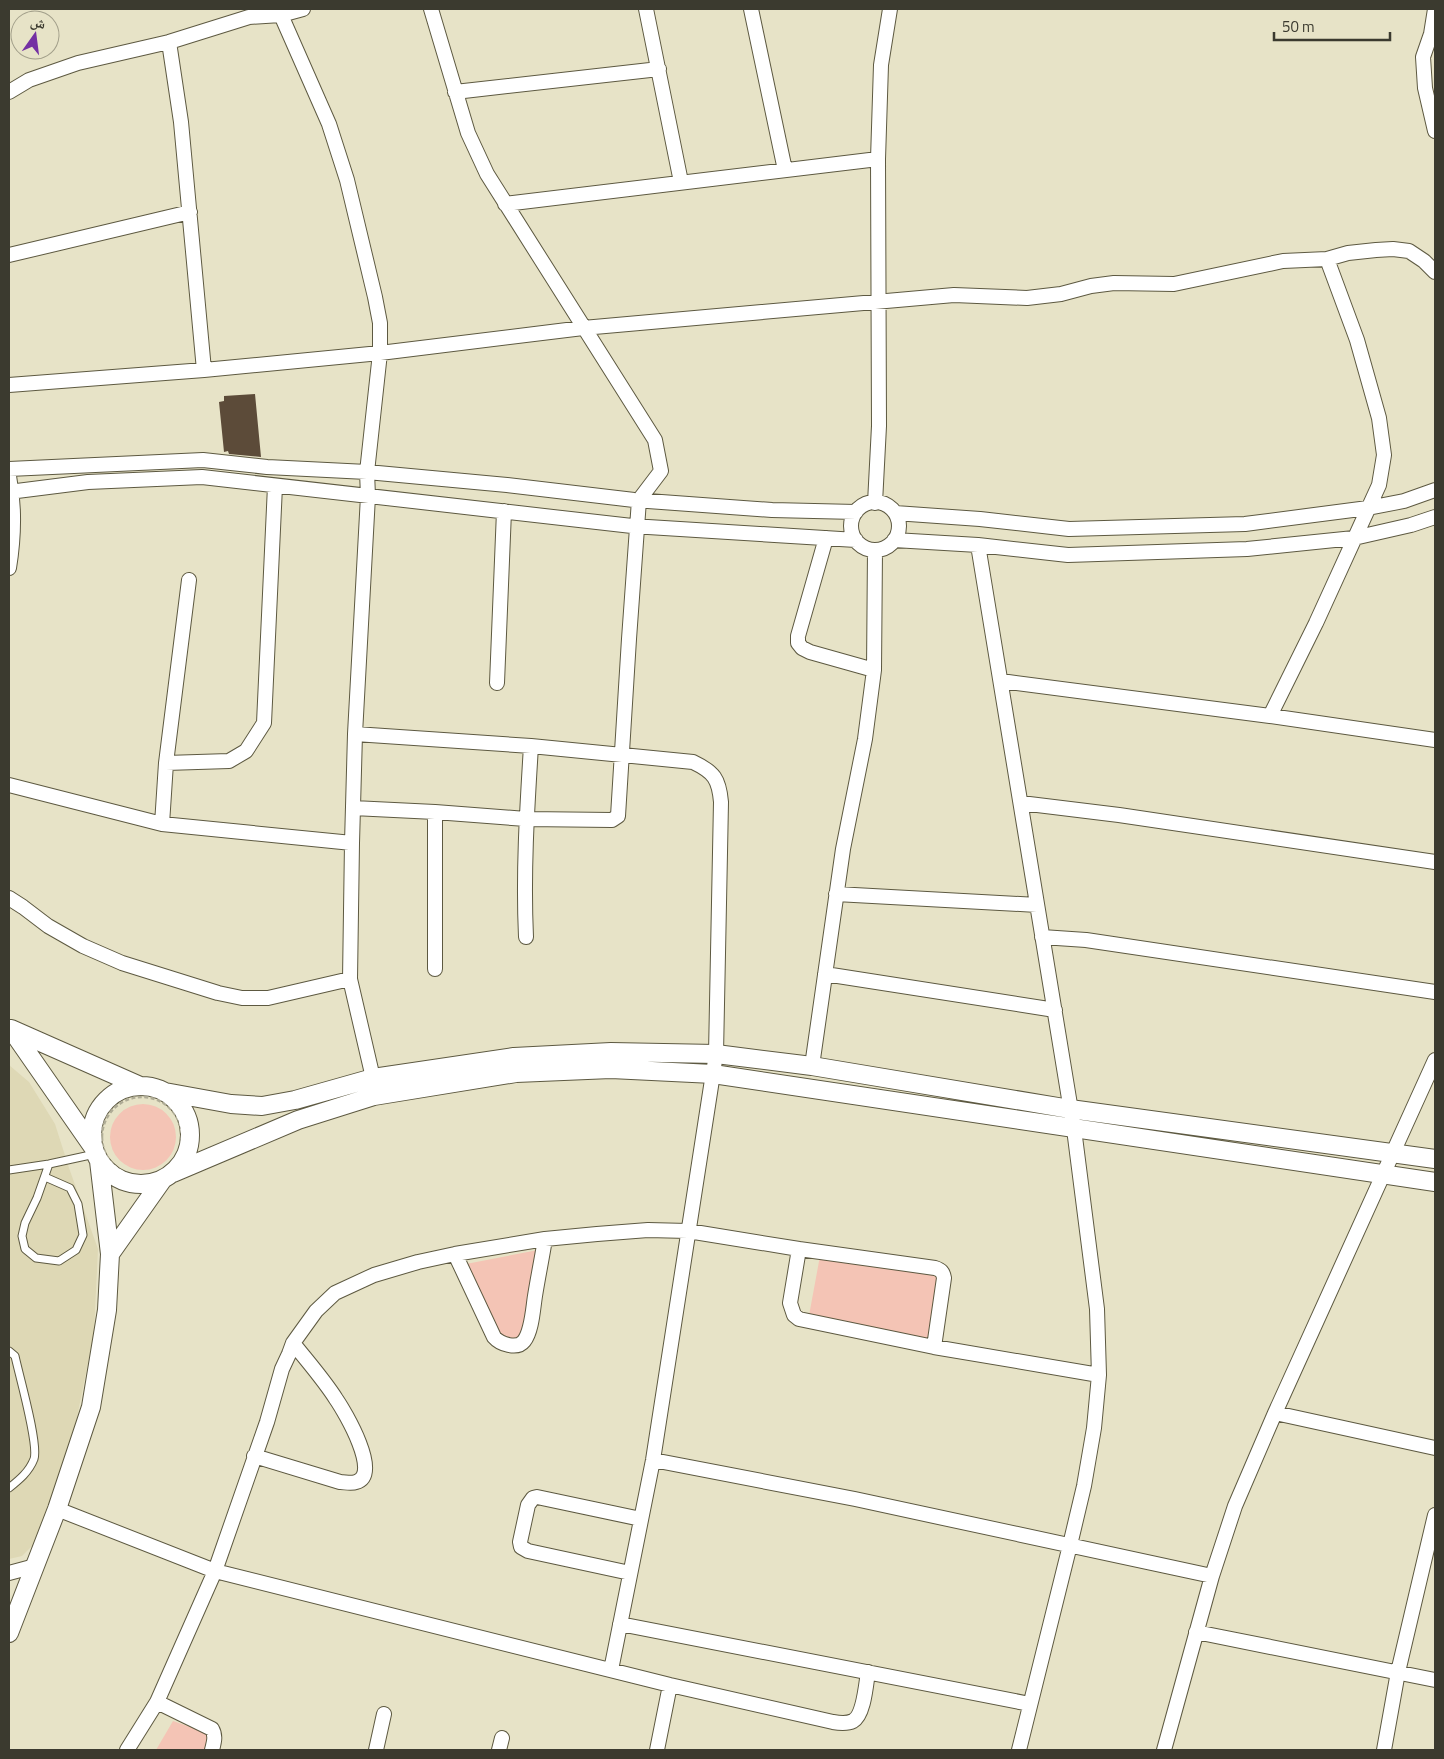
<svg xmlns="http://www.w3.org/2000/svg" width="1444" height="1759" font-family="'Titillium Web','Noto Naskh Arabic',sans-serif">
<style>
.built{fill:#ded8b5}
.green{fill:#f4c4b5}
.building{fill:#5c4b39}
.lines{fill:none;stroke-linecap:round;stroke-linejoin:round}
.service-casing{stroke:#5d5941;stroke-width:9}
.minor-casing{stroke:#5d5941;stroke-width:16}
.tertiary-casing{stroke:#5d5941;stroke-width:20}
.path{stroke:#afac96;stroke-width:2.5;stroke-dasharray:4 2.5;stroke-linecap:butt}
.service{stroke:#fff;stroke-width:7}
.minor{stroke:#fff;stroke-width:14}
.tertiary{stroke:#fff;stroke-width:18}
</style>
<rect width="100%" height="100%" fill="#e7e3c7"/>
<path class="built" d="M9,1065L29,1082L55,1124L69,1168L98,1249L94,1333L72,1442L39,1539L22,1556L9,1559Z"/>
<path class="green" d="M110 1137a33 33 0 1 1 66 0a33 33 0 1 1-66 0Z
M538,1250L527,1342L501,1340L466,1264Z
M820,1256L949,1276L942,1347L808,1321Z
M173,1721L222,1738L218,1750H156Z"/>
<path class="building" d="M255,394L261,457L229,454L228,451L224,452L219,402L224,401V396Z"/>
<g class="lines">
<g class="service-casing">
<path id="service" d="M9,1170L49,1164L95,1154
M45,1177L70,1188L78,1204L83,1235L76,1250L59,1261L36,1258L25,1249L22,1236L25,1223L37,1198L49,1164
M9,1351L15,1356C19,1375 39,1444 34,1459C29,1472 19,1480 9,1488"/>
</g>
<g class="minor-casing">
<path id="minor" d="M303,9L281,15L329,124L347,180L375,297L380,323V353L367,472L368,496L355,734L352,843L350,979L373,1078L374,1087
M646,9L681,182
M751,9L785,170
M1435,9L1431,34L1423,57L1425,88L1435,131
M169,42L181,122L204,370
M9,92L29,80L78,63L169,42L249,17L281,15
M455,92L659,69
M505,204L878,159
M9,255L190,212
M9,385L204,370L380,353L583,328L954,295L1027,298L1061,294L1091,286L1114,283L1174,284L1283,261L1327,259L1348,253L1376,250L1393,249L1409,251L1424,261L1435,272
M9,469L203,460L267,467L367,472L507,485L634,500L772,510L856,512
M9,476C15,507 14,537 9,568
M9,492L88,482L202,477L632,526L856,540
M851 526a24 24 0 1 1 48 0a24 24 0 1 1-48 0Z
M875,503L879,426L878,159L881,65L890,9
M895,513L980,519L1069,529L1245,524L1368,508L1404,501L1435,490
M826,538L798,636V643L802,648L810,652L874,670
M894,540L978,545L1068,555L1247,549L1354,538L1411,525L1435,517
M978,545L1074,1129L1097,1309L1099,1375L1094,1428L1084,1486L1070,1545L1019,1750
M1001,681L1270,716L1435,740
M497,683L504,511
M1270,716L1316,623L1379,485L1384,455L1379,418L1357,340L1327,259
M355,734L531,746L693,762C714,772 719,779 721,802L716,1054L653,1460L611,1670
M166,763L229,761L246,751L264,723L275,486
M9,785L162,824L352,843
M1021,803L1119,815L1435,862
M353,808L435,812L526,819L612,820L618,816L629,639L639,500L661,471L655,440L487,174L468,133L431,9
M435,812V969
M162,824L166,763L189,580
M836,894L1037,905
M9,898L23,907L48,926L83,946L122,963L218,993L242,998H268L350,979
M526,937C523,873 527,810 531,746
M1042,937L1086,940L1435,992
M825,974L1055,1010
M812,1066L843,849L865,739L874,670L875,550
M799,1249L935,1268C941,1270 943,1272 944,1278L934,1347
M455,1254L494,1337C500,1344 517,1350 524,1341C532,1331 533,1308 535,1296C538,1277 542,1258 545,1239
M1275,1413L1435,1448
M254,1456L340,1482C345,1482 351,1484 356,1482C382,1475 345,1412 336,1399C324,1380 308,1362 293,1343
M653,1460L855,1499L1212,1576
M57,1509L215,1571L670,1685L833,1722C839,1723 847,1724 853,1721C864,1715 866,1684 868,1672
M9,1573L35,1566
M630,1573L528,1551L521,1547L520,1542L528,1505L533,1498L537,1497L641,1519
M620,1624L1030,1704
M1196,1632L1435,1680
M157,1702L212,1729C216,1736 214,1742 212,1750
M127,1750L157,1702L215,1571L267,1422L282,1369L289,1354L293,1343L316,1311L335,1293L374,1275L418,1262L455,1254L545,1239L597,1234L648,1230L688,1231L799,1249L790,1303L794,1315L799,1319L934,1347L1099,1375
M376,1750L384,1714
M499,1750L502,1738
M657,1750L670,1685
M1164,1750L1212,1576L1235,1506L1275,1413L1435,1060
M1384,1750L1398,1672L1435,1515"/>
</g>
<g class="tertiary-casing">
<path id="tertiary" d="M11,1029L93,1147
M11,1029L140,1086
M92 1135a49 49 0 1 1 98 0a49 49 0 1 1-98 0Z
M165,1092L231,1104L262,1106L295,1100L373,1078L514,1057L611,1052L716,1054L812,1066L1070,1109L1435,1159
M173,1173L298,1120L374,1096L516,1073L611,1069L713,1074L1435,1182
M110,1254L163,1179
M9,1633L57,1509L91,1407L107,1310L110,1254L99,1161"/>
</g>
<path class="path" d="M102 1137a40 40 0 1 1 80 0a40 40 0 1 1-80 0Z"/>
<use href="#service" class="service"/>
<use href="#minor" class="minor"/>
<use href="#tertiary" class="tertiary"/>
</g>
<rect width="1444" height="1759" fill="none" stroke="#3b3a2f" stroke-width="20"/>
<g transform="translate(35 35) rotate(14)"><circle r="24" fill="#e7e3c7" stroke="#a29f8a"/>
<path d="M0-4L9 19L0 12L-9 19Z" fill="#7430a3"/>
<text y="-8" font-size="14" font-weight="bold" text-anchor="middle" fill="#3b3a2f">ش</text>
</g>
<path d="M1274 32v8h116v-8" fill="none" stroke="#3b3a2f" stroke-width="2.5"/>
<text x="1282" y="32" font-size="15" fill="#3b3a2f" stroke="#e7e3c7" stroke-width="4" paint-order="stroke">50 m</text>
</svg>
